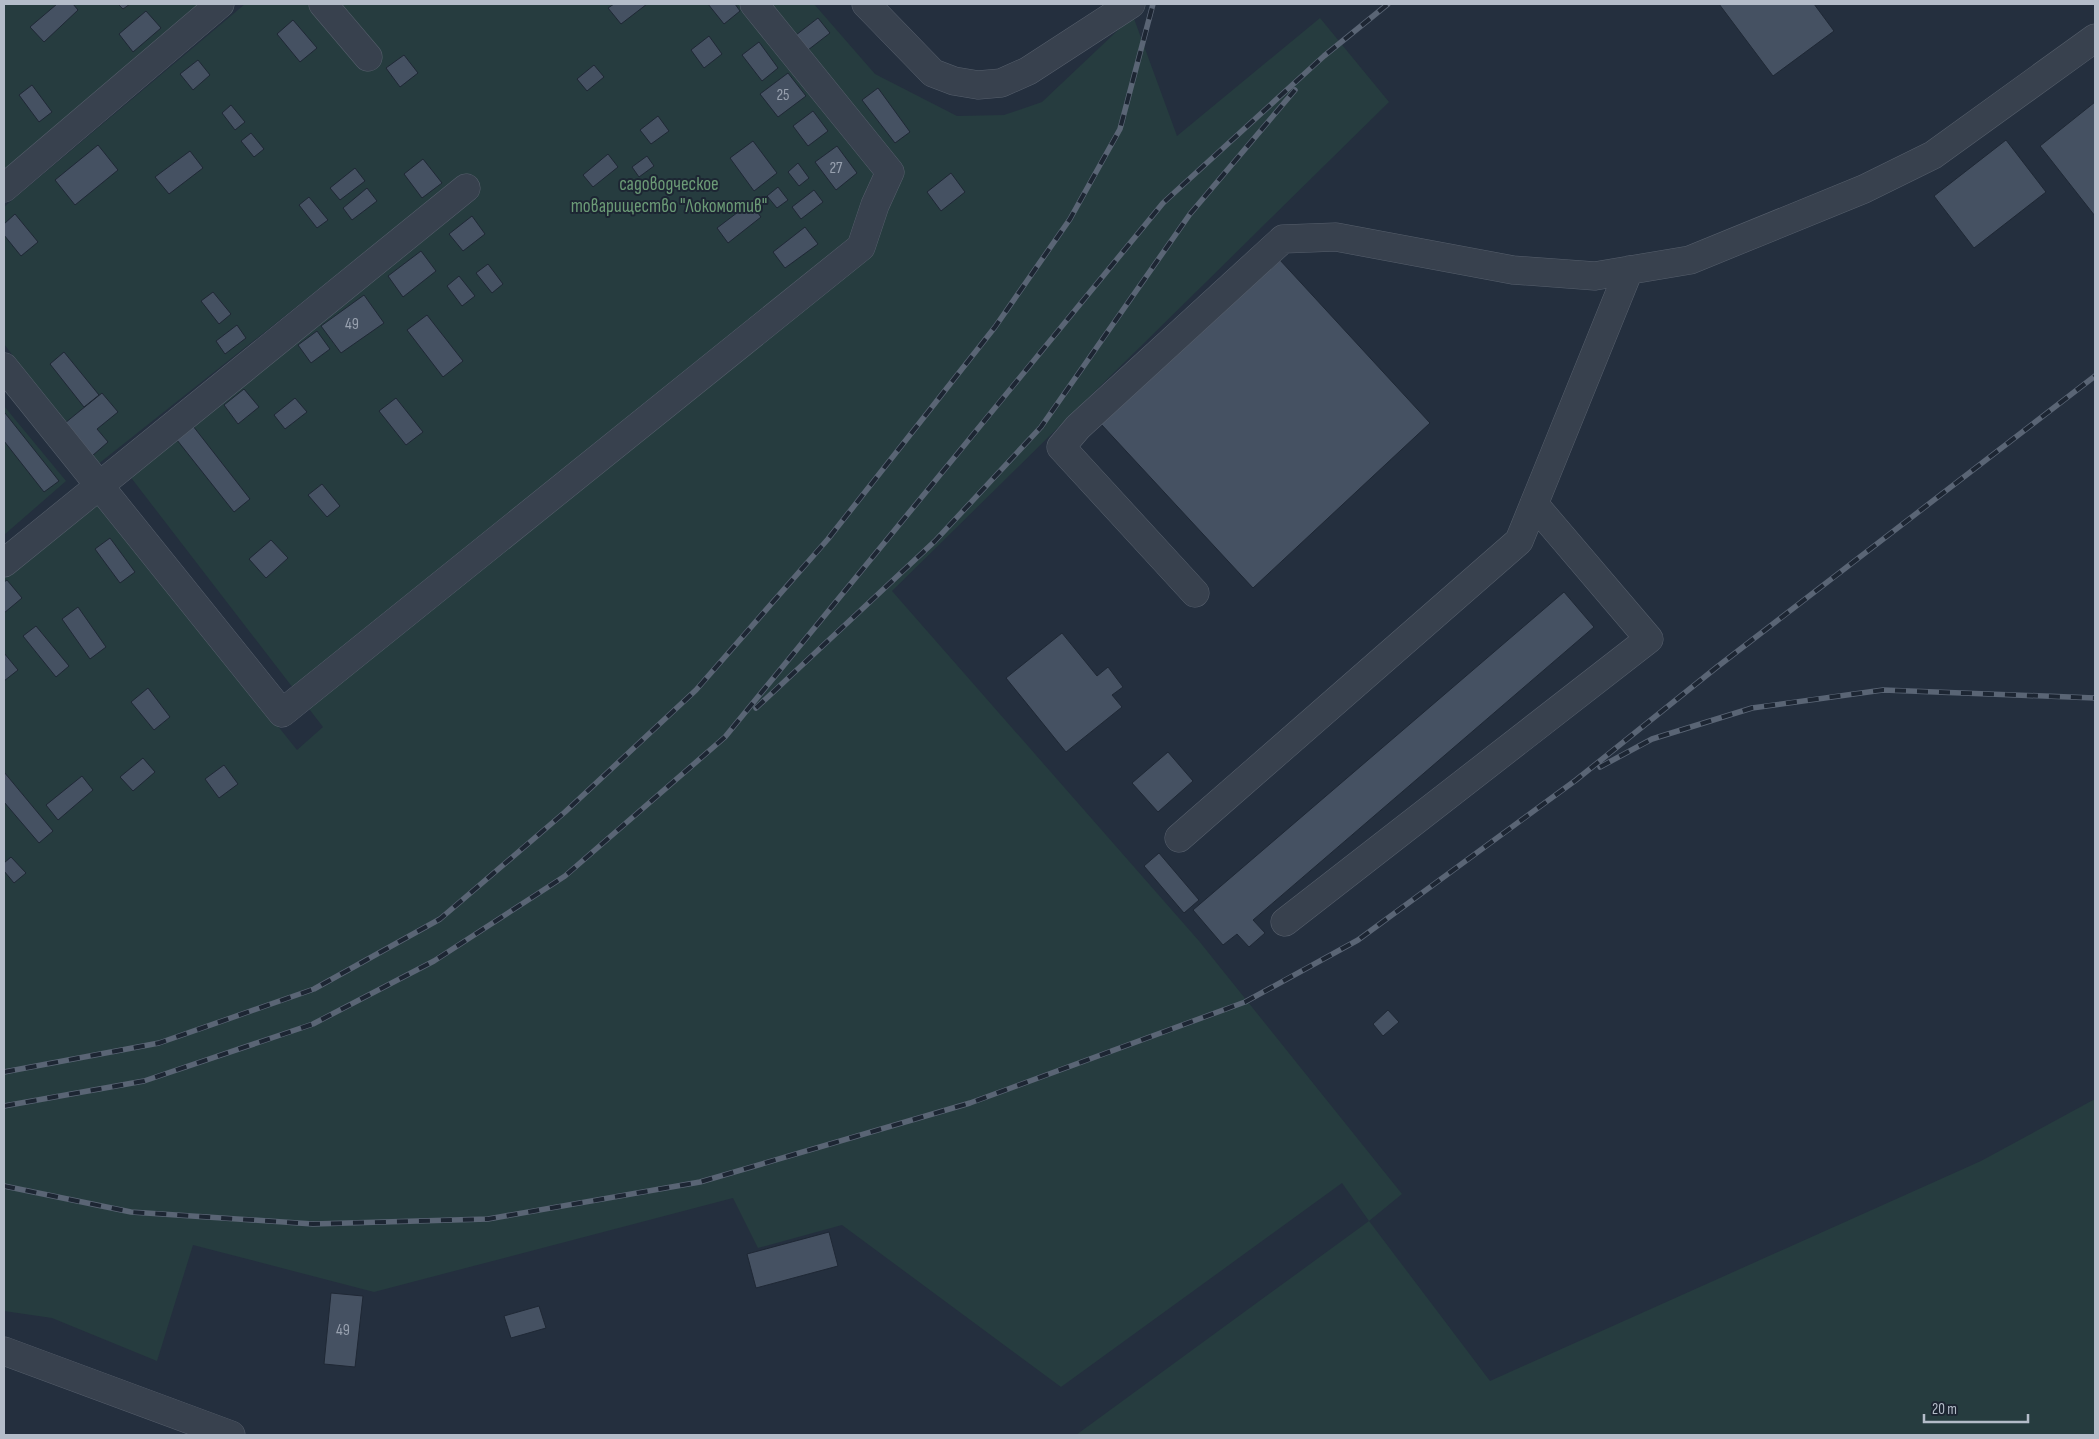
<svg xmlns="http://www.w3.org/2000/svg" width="2099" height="1439" font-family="'Sofia Sans Condensed',sans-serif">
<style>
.green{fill:#263c3f}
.building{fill:#455162;stroke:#1f2835}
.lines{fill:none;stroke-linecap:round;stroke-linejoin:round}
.minor-casing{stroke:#565f6c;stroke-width:29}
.minor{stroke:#38414e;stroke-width:28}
.rail-casing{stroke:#5a6575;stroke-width:5.5}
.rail{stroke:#1d2633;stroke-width:4;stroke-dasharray:11;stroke-linecap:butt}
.labels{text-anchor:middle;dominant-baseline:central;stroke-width:4;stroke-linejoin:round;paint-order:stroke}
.number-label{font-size:16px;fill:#98a1af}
.park-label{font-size:19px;fill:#6b9a76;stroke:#1d2633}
</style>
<rect width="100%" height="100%" fill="#242f3e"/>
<path class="green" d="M4,4H201L4,172Z
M245,4H814L875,74L957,116L1004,115L1042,102L1133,16L1177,136L1320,18L1389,102L892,591L1199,941L1402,1194L1369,1221L1490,1381L1981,1161L2095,1099V1435H1076L1369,1221L1342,1183L1061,1387L842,1225L758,1248L733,1198L374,1292L193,1245L157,1361L52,1318L4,1311V576L98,501L297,750L323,727L129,475L478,197L460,177L97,465L4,344V207Z
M4,406L66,481L4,535Z"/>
<path class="building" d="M57,4H73L78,10L44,42L30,27Z
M118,4H130L123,9Z
M614,4H647L621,24L608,8Z
M708,4H735L740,11L724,24Z
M1719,4H1814L1834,31L1773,76Z
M146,11L161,28L133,52L119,34Z
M818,18L830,33L808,50L796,35Z
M293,20L317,48L300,62L277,34Z
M709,36L722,54L704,68L691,50Z
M759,42L778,68L762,81L742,55Z
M404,55L418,73L400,87L386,68Z
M198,60L210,75L193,90L180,74Z
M594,65L604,77L587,91L577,79Z
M788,73L806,96L778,117L760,94Z
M32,85L52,112L39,122L19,95Z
M878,88L910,132L895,143L862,100Z
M2095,102V216L2040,146Z
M231,105L245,122L235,130L222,113Z
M813,111L828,131L808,146L793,126Z
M658,116L669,131L651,144L640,130Z
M251,133L264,149L254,157L241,141Z
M2006,140L2046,192L1974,248L1934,196Z
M753,141L777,173L754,191L730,158Z
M98,145L118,170L75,205L55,180Z
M837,146L857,173L836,190L815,162Z
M190,151L203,168L169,194L155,177Z
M608,154L618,167L593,187L583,175Z
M647,156L654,166L639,177L632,167Z
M423,159L442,183L422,198L404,174Z
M798,163L809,178L799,186L788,172Z
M355,168L365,181L340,200L330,188Z
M951,173L965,192L941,211L927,192Z
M778,187L788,200L777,208L767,196Z
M367,188L377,201L352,220L343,208Z
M814,190L823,202L801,219L792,207Z
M309,197L328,220L317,228L299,205Z
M750,203L761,217L728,243L717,228Z
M15,214L38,242L21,256L4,235V224Z
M472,216L485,234L463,251L449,234Z
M805,227L818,244L785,268L773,252Z
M421,251L436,271L403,297L388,276Z
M1279,259L1430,423L1253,588L1101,424Z
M488,264L503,284L492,293L476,273Z
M459,276L475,296L462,306L447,286Z
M213,292L231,314L219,324L201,301Z
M364,295L384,323L341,353L321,326Z
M427,315L463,361L443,377L407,330Z
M237,325L246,338L225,354L216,341Z
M317,331L330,349L311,363L298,345Z
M64,352L99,395L84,407L50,364Z
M244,389L259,407L238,424L224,405Z
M102,393L118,412L97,429L108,442L92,456L65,423Z
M295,398L307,412L285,429L274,415Z
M396,398L423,432L406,445L379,411Z
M5,413L59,481L44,492L4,441V414Z
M193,426L250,499L234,512L177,440Z
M322,484L340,506L327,517L308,495Z
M110,538L135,572L120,583L95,549Z
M271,540L288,558L266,578L249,559Z
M7,580L22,598L4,613V582Z
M1564,592L1594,627L1253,920L1265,933L1249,947L1237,934L1223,945L1193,910Z
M78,607L106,647L90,659L62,619Z
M36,626L69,666L56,677L23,636Z
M1062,633L1097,676L1108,667L1123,687L1112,695L1122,707L1066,752L1006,678Z
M4,653L18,670L4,681Z
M148,688L170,717L154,730L131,702Z
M1168,752L1193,781L1158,812L1132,783Z
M143,758L155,772L133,791L120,777Z
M224,765L238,784L219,798L205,779Z
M4,772L53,831L39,843L4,802Z
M82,776L93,790L58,820L46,805Z
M1159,853L1199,900L1184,913L1144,866Z
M11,857L26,873L14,883L4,871V863Z
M1388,1010L1399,1022L1383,1036L1373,1024Z
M829,1232L838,1266L756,1288L747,1254Z
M331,1293L363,1296L355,1367L324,1364Z
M539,1306L546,1328L511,1338L504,1316Z"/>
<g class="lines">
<g class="minor-casing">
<path id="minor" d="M323,4L368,57
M866,4L933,73L954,81L978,85L1001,83L1028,71L1131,4
M4,188L220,4
M4,367L282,713L861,247L875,205L890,172L754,4
M4,563L466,188
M1195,593L1061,447L1078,427L1283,239L1336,237L1513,270L1595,276L1690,260L1864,189L1933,155L2095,38
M1179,838L1519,541L1629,270
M1285,922L1649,639L1534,504
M4,1351L231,1435"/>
</g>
<use href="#minor" class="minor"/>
<g class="rail-casing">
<path id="rail" d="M756,708L935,541L1041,427L1190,214L1295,90
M1600,767L1652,739L1752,708L1883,690L2095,698
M4,1072L159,1043L314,989L440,919L565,812L696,690L828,539L995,327L1070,219L1120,129L1153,4
M4,1106L144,1081L313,1024L434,961L565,876L725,737L1163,203L1324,56L1388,4
M4,1186L131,1212L313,1224L488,1219L700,1182L970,1103L1245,1002L1358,940L1576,780L1717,667L2095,376"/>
</g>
<use href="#rail" class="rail"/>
</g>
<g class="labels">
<g class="number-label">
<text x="783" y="95">25</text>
<text x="836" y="168">27</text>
<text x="352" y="324">49</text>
<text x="343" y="1330">49</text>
</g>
<g class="park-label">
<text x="669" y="184">садоводческое<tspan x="669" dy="22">товарищество "Локомотив"</tspan></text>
</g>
</g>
<rect width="2099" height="1439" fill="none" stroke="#b4bcc9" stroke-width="10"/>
<path d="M1924 1414v8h104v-8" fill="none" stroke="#b4bcc9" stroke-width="2.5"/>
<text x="1932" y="1414" font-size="15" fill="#b4bcc9" stroke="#1d2633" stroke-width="4" paint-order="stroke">20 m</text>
</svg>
